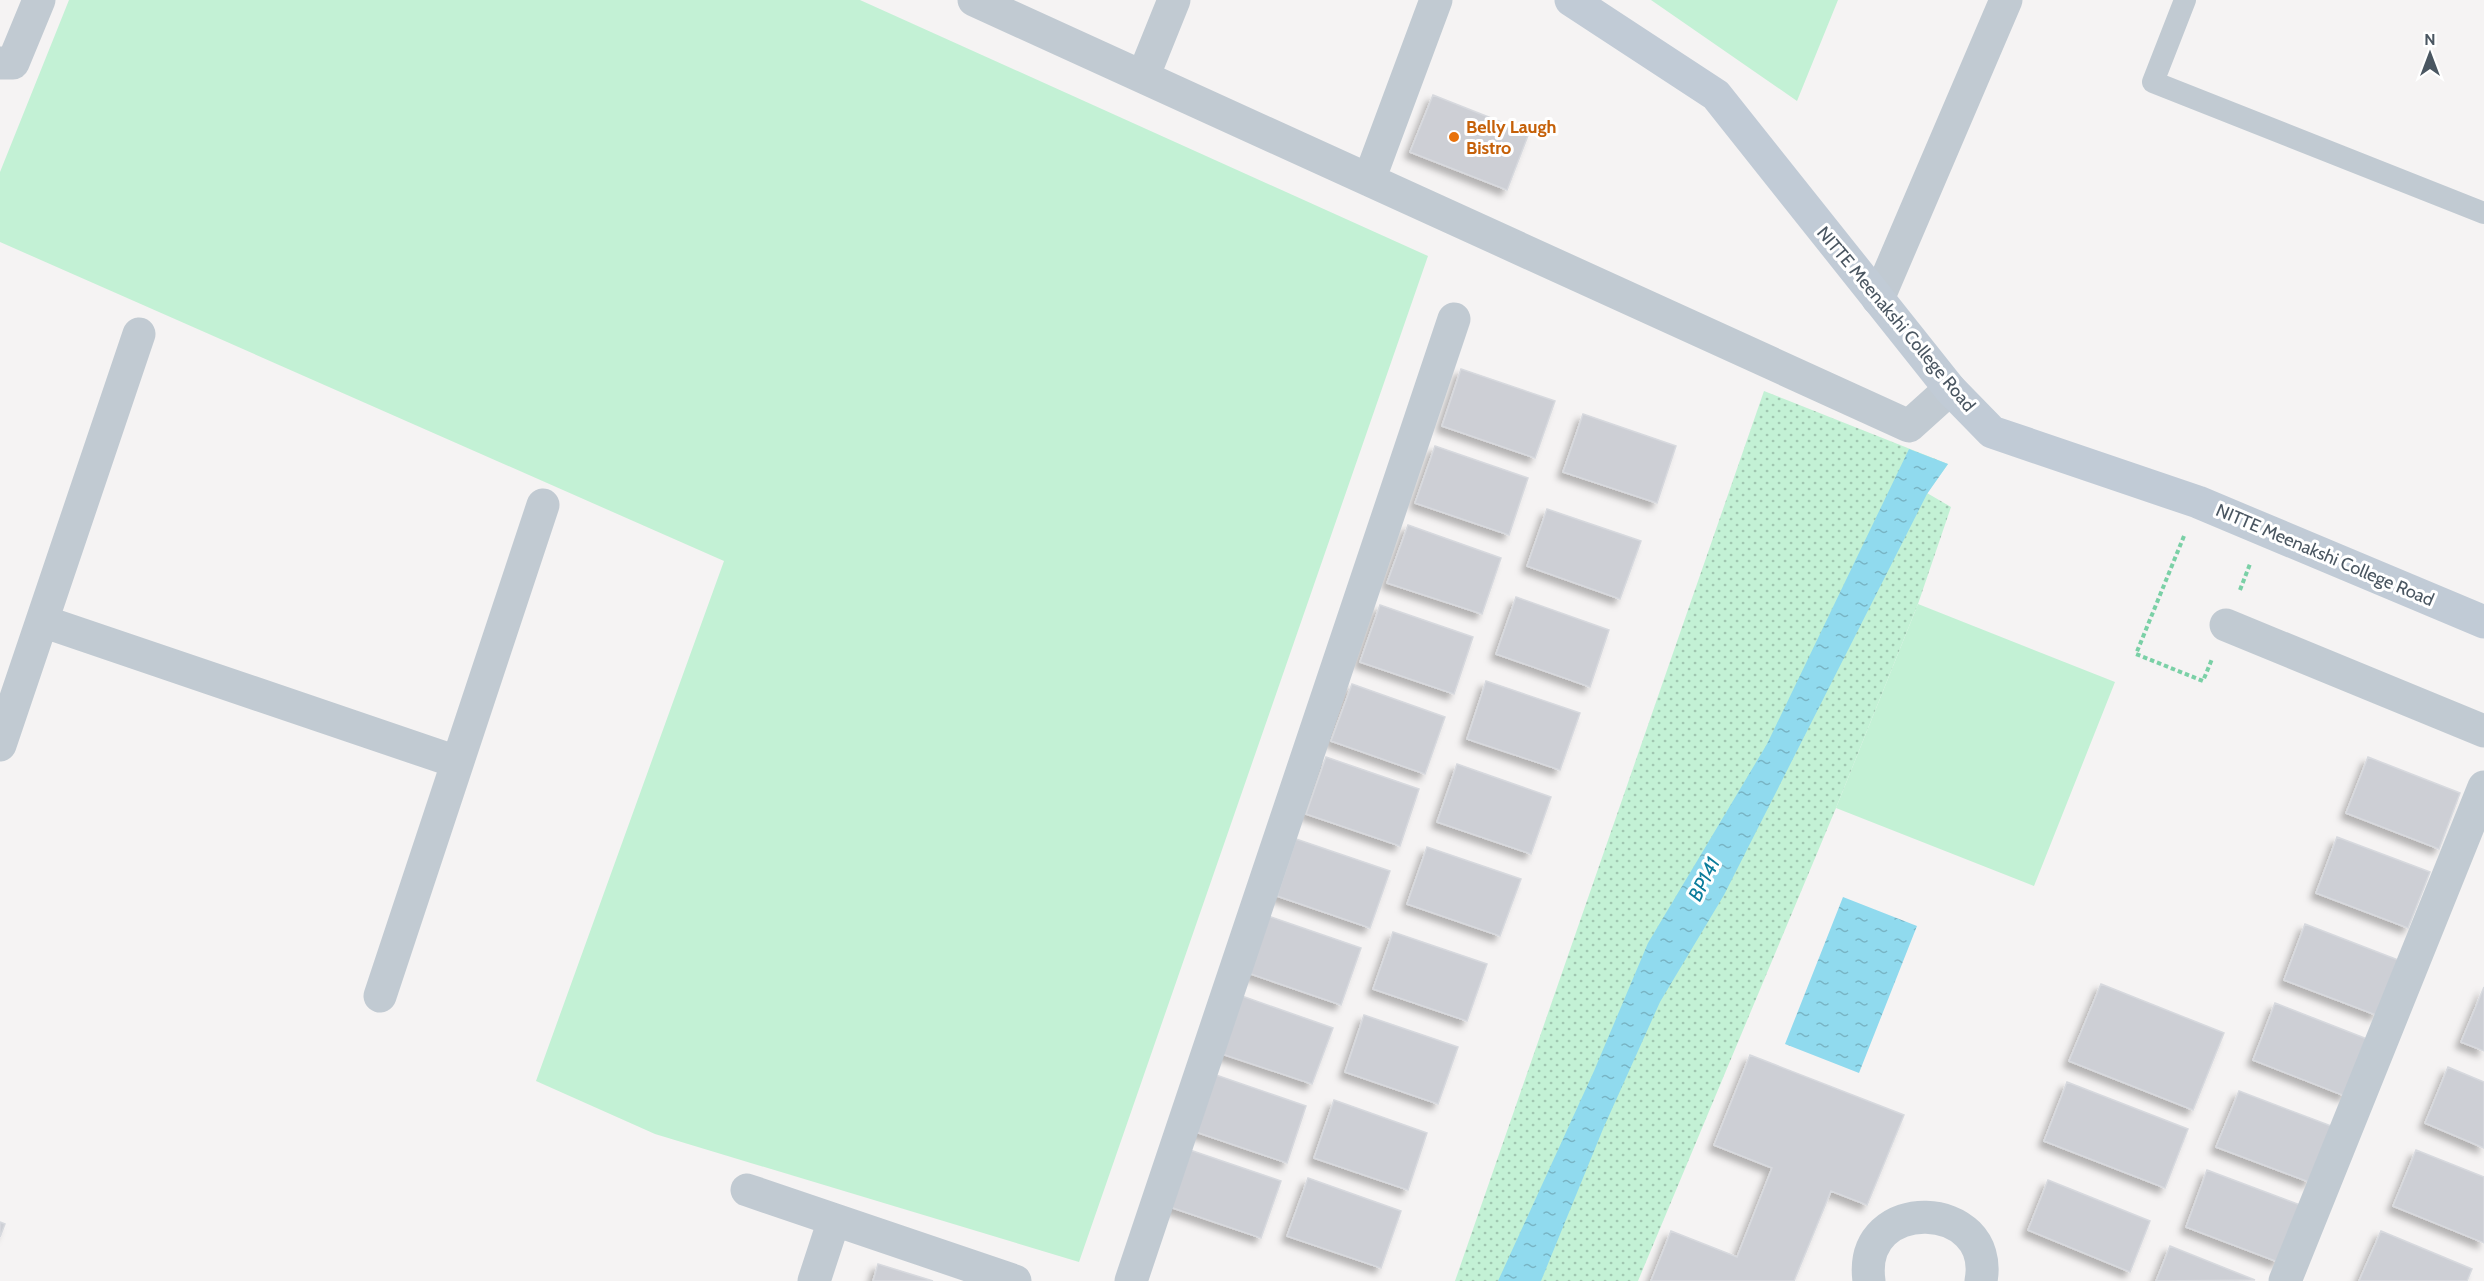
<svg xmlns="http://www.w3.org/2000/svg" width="2484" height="1281" font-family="Cabin,sans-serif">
<defs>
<pattern id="garden-dots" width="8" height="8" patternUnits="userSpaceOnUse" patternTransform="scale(1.5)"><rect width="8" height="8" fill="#c3f1d5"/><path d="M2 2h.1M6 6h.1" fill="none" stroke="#a0c6b0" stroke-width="1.8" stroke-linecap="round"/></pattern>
<pattern id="water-ripples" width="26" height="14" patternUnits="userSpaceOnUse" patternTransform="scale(1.5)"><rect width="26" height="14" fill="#90daee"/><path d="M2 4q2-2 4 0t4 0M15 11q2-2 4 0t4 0" fill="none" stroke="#78b4c4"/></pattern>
<filter id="shadow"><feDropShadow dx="-5.5" dy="5.5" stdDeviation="3" flood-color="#0004"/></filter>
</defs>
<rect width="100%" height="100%" fill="#f5f3f3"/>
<path fill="#c3f1d5" d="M69 0H860L1428 256 1079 1262 655 1134 536 1081 724 561 0 242V172Z
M1651 0H1838L1797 101Z
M1918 604 2115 682 2034 886 1836 808Z"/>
<path fill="url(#garden-dots)" d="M1764 391 1948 464 1927 493 1951 507 1918 604 1836 808 1638 1281H1455Z"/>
<path fill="url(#water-ripples)" d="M1909 449 1948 464 1927 494 1724 895 1660 1002 1603 1129 1541 1281H1498L1594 1071 1648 943 1767 744Z
M1843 897 1917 926 1859 1073 1785 1044Z"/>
<path fill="#cdcfd5" stroke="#d7d9de" stroke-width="1.5" filter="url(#shadow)" d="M1433 95 1529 133 1507 190 1410 152Z
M1461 369 1555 401 1535 458 1442 426Z
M1583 414 1676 446 1657 503 1563 472Z
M1435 446 1528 478 1509 535 1415 503Z
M1547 509 1641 541 1620 599 1527 566Z
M1408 525 1501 558 1482 614 1387 583Z
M1516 597 1609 630 1590 687 1496 654Z
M1380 605 1473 637 1454 694 1360 662Z
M1486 681 1580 713 1560 770 1467 739Z
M1352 684 1445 717 1425 774 1331 741Z
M1326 757 1419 789 1400 846 1306 814Z
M2368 757 2460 793 2439 849 2346 813Z
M1457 764 1551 797 1531 854 1437 822Z
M2337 837 2430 872 2408 928 2316 893Z
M1296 839 1390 871 1370 928 1277 896Z
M1427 847 1521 879 1500 936 1407 904Z
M1268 916 1361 948 1341 1005 1248 973Z
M2305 924 2398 960 2376 1015 2284 980Z
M1393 932 1487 964 1467 1021 1373 989Z
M2101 984 2224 1033 2193 1110 2069 1061Z
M2484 987V1051L2461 1042Z
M1239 995 1333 1028 1312 1084 1219 1053Z
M2275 1003 2367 1039 2345 1096 2253 1060Z
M1364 1015 1458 1047 1438 1104 1345 1072Z
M1750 1055 1904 1115 1867 1205 1831 1191 1794 1281H1651L1671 1231 1737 1257 1772 1168 1714 1145Z
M2448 1067 2484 1082V1148L2425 1123Z
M1213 1074 1306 1106 1287 1163 1193 1131Z
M2067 1082 2188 1129 2165 1188 2044 1141Z
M2239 1091 2331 1126 2309 1182 2216 1147Z
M1334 1100 1427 1133 1408 1190 1314 1158Z
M1187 1149 1281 1181 1261 1238 1167 1206Z
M2416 1150 2484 1177V1243L2393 1206Z
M2207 1170 2300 1205 2278 1262 2186 1227Z
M1308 1178 1401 1211 1381 1268 1287 1236Z
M2048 1180 2150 1221 2130 1272 2028 1230Z
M0 1222 5 1224 0 1237Z
M2381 1231 2472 1269 2467 1281H2359Z
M2170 1246 2255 1280 2156 1281Z
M878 1264 933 1281H873Z"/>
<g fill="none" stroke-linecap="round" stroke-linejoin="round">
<path stroke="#7ad0a6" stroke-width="4" stroke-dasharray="4.5 3" stroke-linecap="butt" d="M2184 536 2136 654 2203 681 2212 659
M2240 590 2250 564"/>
<path stroke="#c1cad2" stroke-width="22" d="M2185 0 2153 82 2484 213"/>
<path stroke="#c1cad2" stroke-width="33" d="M974 0 1909 426 1950 389
M0 63H13L39 0
M1143 77 1174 0
M1369 180 1436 0
M1878 299 2006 0
M42 621 457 762
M2226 625 2484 731
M0 745 139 334
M380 996 543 505
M747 1190 1015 1281
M814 1281 834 1220
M1131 1281 1454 319
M1869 1281C1857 1193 1996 1199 1981 1281
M2285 1281 2484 787"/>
<path stroke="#c1cbd6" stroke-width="33" d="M1571 0 1716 95 1950 389 1992 432 2198 502 2484 622"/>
</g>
<circle fill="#e8710a" stroke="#fff" stroke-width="2" cx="1454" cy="137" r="6"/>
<g text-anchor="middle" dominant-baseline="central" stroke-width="6" stroke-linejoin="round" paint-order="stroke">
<g font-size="18" font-weight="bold" fill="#c56008" stroke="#fff" text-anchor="start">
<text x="1466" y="127">Belly Laugh<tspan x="1466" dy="21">Bistro</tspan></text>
</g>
<g font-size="18" fill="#4a5661" stroke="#fff">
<text transform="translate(1896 319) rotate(50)">NITTE Meenakshi College Road</text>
<text transform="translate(2325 555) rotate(23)">NITTE Meenakshi College Road</text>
</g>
<g font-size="20" font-style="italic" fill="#0c7c9b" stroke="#fff">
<text transform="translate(1704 879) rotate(-63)">BP141</text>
</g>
</g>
<g transform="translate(2430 54)" stroke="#ffffff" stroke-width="4.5" paint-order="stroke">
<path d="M0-4.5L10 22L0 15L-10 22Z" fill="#4a5661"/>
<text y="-9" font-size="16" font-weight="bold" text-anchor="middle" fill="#4a5661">N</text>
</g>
</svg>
